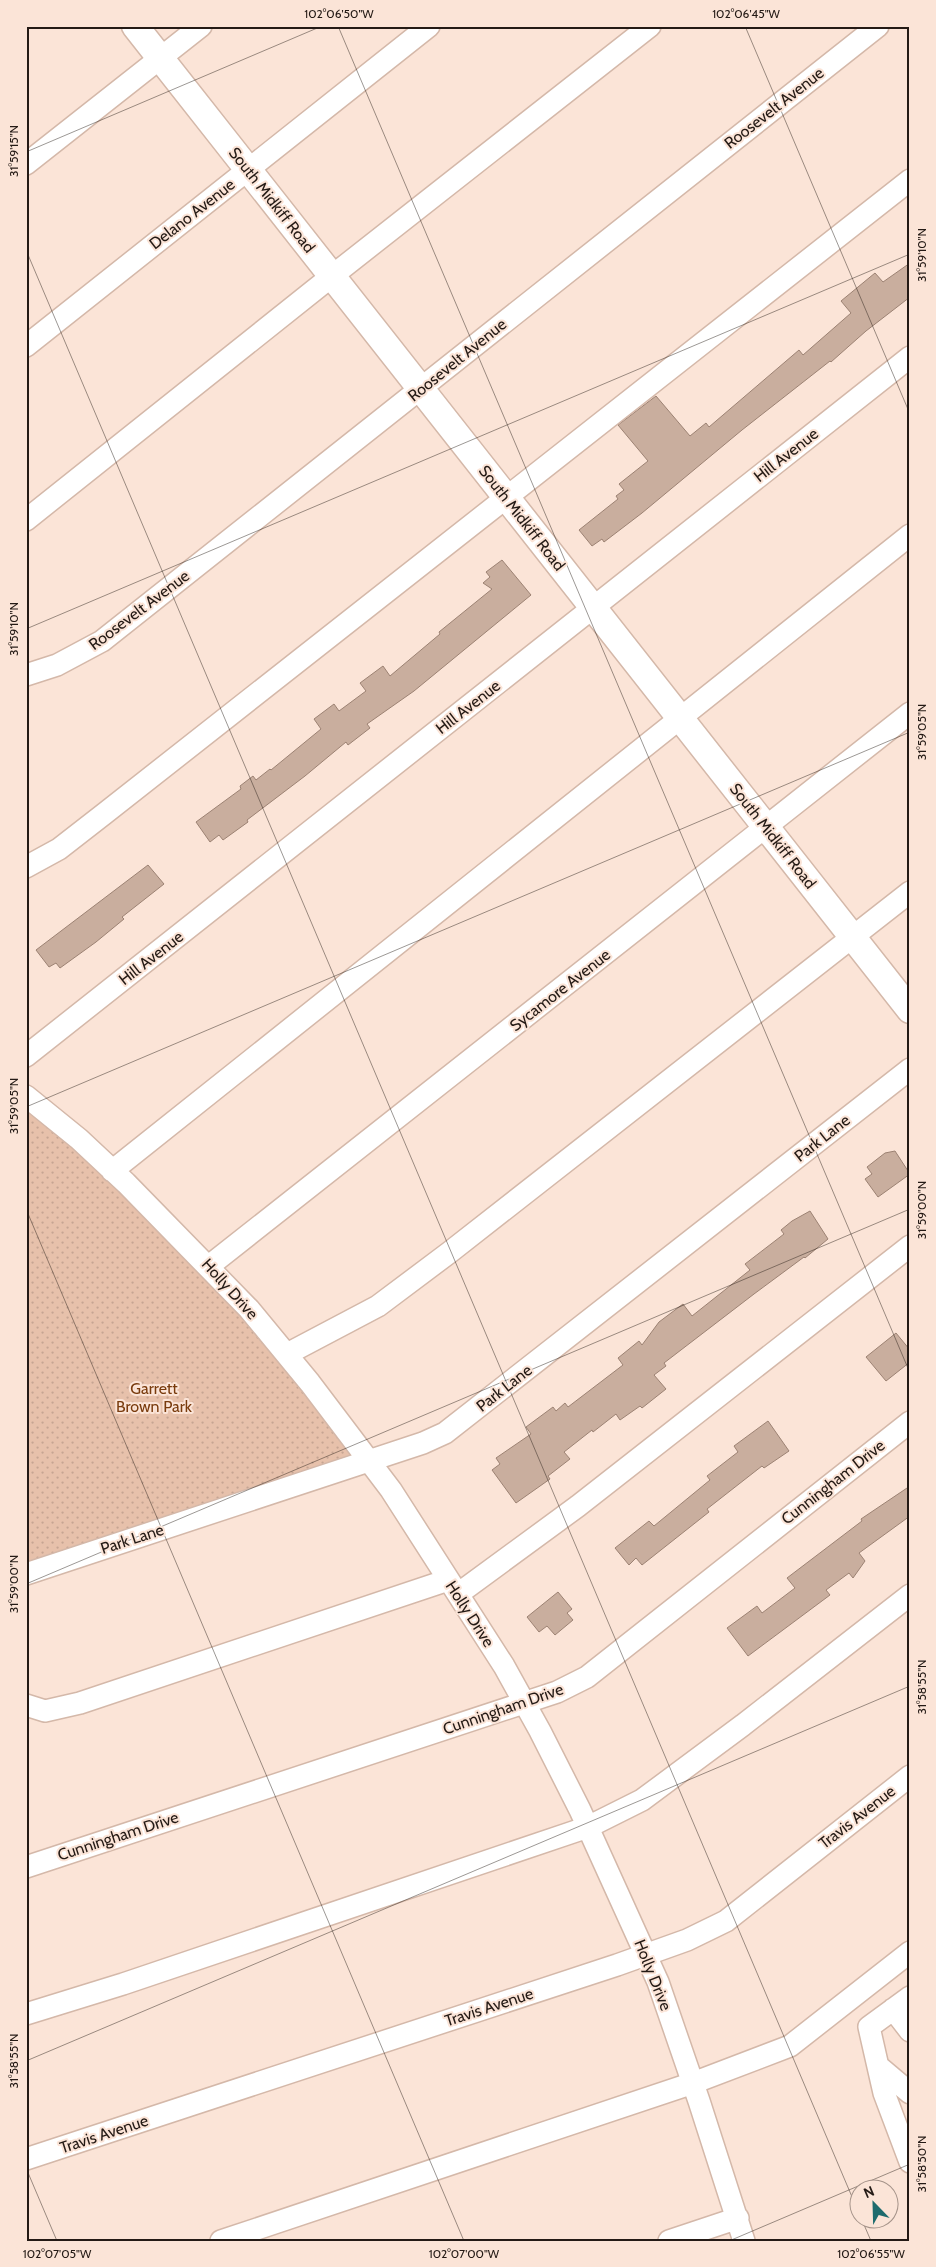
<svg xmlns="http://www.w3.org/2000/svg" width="936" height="2267" font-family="Cabin,sans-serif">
<defs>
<pattern id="park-dots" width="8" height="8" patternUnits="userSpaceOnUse" patternTransform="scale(1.25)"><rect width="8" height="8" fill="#e7c1ab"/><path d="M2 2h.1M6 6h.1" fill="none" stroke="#c6a592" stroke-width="1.8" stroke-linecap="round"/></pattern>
</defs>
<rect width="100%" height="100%" fill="#fbe4d7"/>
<path fill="url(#park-dots)" d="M26 1096 131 1187 368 1461 26 1576Z"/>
<path fill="#c9ae9e" stroke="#9c8273" d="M910 263V297L866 331 831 362 830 361 742 430 642 513 604 542 602 539 592 546 579 530 618 499 616 496 624 490 619 484 648 461 618 425 656 396 690 436 706 423 709 427 799 350 803 355 851 313 841 301 875 273 883 282Z
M502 560 531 595 414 691 367 724 370 728 348 745 346 742 305 776 247 820 248 822 223 840 219 835 210 842 196 822 241 789 240 786 253 776 256 780 270 769 271 770 321 729 314 719 334 704 339 711 366 691 360 683 383 666 390 676 440 634 439 632 492 589 483 583 490 577 486 572Z
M148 865 164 884 122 917 124 919 96 942 60 968 56 963 49 967 36 950Z
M895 1151 910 1174 878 1197 865 1179 872 1174 867 1167 885 1153Z
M810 1211 828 1239 805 1258 804 1257 754 1294 664 1363 666 1366 654 1375 666 1389 642 1408 640 1406 620 1420 616 1414 593 1432 592 1430 564 1452 570 1459 548 1476 550 1479 516 1503 492 1470 500 1464 496 1458 531 1434 526 1427 553 1407 556 1411 565 1403 568 1407 623 1365 618 1358 639 1341 642 1345 659 1322 683 1304 692 1316 750 1270 745 1264 784 1234 781 1230 792 1221Z
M896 1333 910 1350V1362L886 1381 866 1357Z
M768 1421 789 1451 764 1468 762 1466 707 1509 709 1512 642 1565 636 1558 629 1565 615 1548 649 1521 654 1526 710 1480 707 1476 738 1452 734 1446Z
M910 1486V1516L859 1553 865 1561 853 1578 849 1573 826 1590 830 1595 748 1656 727 1628 757 1606 762 1613 795 1588 787 1578 862 1521 861 1519Z
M558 1592 572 1609 567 1613 573 1620 555 1635 547 1626 539 1632 527 1617Z"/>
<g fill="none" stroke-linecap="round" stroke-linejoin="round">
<g stroke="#d4b8a9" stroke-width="24">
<path id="minor" d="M26 164 201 26
M26 346 429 26
M26 520 332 276 650 26
M26 675 57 665 102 641 878 26
M26 867 59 849 104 814 910 180
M26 1056 910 357
M26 1096 79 1139 126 1183 249 1309 310 1383 391 1490 504 1666 540 1731 580 1810 658 1982 699 2101 744 2241
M112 1171 910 535
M209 1266 910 713
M287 1354 378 1306 450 1252 910 892
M26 1574 423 1443 445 1433 910 1069
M458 1594 578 1506 910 1246
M26 1705 45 1711 80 1703 448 1580
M26 1867 557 1692 587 1677 910 1422
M910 1997 869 2027 884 2093 910 2162
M893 2009 910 2031
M26 2014 123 1984 588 1827 642 1800 743 1725 910 1595
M878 2066 910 2093
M26 2159 617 1965 687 1940 726 1921 910 1776
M221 2241 693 2083 790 2046 910 1952
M669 2241 738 2218"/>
</g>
<g stroke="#d4b8a9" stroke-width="29">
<path id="major" d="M135 26 910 1010"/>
</g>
<use href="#minor" stroke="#fff" stroke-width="21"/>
<use href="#major" stroke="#fff" stroke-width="26"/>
</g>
<path fill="none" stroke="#241a15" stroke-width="1" stroke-opacity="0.45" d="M338 26 910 1373M745 26 910 414M26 152 322 26M26 250 858 2211M26 629 910 254M26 1107 910 732M26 1209 464 2241M26 1584 910 1209M26 2061 910 1686M26 2168 57 2241M862 2220 871 2241M729 2241 910 2164"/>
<g text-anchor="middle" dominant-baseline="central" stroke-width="4" stroke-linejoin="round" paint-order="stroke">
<g font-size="16" fill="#241a15" stroke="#fbe4d7">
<text transform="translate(774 108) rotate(-38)">Roosevelt Avenue</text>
<text transform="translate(272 200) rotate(52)">South Midkiff Road</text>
<text transform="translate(192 214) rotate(-38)">Delano Avenue</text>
<text transform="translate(457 360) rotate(-39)">Roosevelt Avenue</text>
<text transform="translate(786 455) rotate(-38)">Hill Avenue</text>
<text transform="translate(522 518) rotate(52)">South Midkiff Road</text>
<text transform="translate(139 610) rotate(-37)">Roosevelt Avenue</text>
<text transform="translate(468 707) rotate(-38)">Hill Avenue</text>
<text transform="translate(773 836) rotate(52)">South Midkiff Road</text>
<text transform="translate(151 958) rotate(-38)">Hill Avenue</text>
<text transform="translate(560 990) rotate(-38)">Sycamore Avenue</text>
<text transform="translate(822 1138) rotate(-38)">Park Lane</text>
<text transform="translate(230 1289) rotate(48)">Holly Drive</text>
<text transform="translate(504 1388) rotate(-38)">Park Lane</text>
<text transform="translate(833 1482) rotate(-38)">Cunningham Drive</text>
<text transform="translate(132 1539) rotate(-18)">Park Lane</text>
<text transform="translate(470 1614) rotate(57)">Holly Drive</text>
<text transform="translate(503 1709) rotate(-19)">Cunningham Drive</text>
<text transform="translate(857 1817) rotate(-38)">Travis Avenue</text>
<text transform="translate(118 1836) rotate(-18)">Cunningham Drive</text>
<text transform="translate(653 1975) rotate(68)">Holly Drive</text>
<text transform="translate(489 2007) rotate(-18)">Travis Avenue</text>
<text transform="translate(104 2134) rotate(-18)">Travis Avenue</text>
</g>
<g font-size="16" fill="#793b0d" stroke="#fbe4d7">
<text x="154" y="1388">Garrett<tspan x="154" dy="18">Brown Park</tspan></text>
</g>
</g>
<rect width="936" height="2267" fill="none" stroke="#fbe4d7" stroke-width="55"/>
<g transform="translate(874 2204) rotate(337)"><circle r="24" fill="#fbe4d7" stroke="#a59389"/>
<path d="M0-4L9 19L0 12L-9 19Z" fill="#1e6b6d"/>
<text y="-8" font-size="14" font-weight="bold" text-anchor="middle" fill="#241a15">N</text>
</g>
<rect x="28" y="28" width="880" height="2212" fill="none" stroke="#241a15" stroke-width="2"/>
<g font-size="12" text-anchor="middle" fill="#241a15">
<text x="339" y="18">102°06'50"W</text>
<text x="746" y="18">102°06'45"W</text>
<text transform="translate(14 151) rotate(-90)" y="4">31°59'15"N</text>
<text transform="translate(922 255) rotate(-90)" y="4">31°59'10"N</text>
<text transform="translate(14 629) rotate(-90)" y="4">31°59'10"N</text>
<text transform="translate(922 732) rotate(-90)" y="4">31°59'05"N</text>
<text transform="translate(14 1106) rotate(-90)" y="4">31°59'05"N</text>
<text transform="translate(922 1210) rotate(-90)" y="4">31°59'00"N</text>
<text transform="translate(14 1584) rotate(-90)" y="4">31°59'00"N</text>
<text transform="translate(922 1687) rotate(-90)" y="4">31°58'55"N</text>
<text transform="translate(14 2061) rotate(-90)" y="4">31°58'55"N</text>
<text transform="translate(922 2164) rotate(-90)" y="4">31°58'50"N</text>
<text x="57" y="2258">102°07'05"W</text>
<text x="464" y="2258">102°07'00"W</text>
<text x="871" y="2258">102°06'55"W</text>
</g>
</svg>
